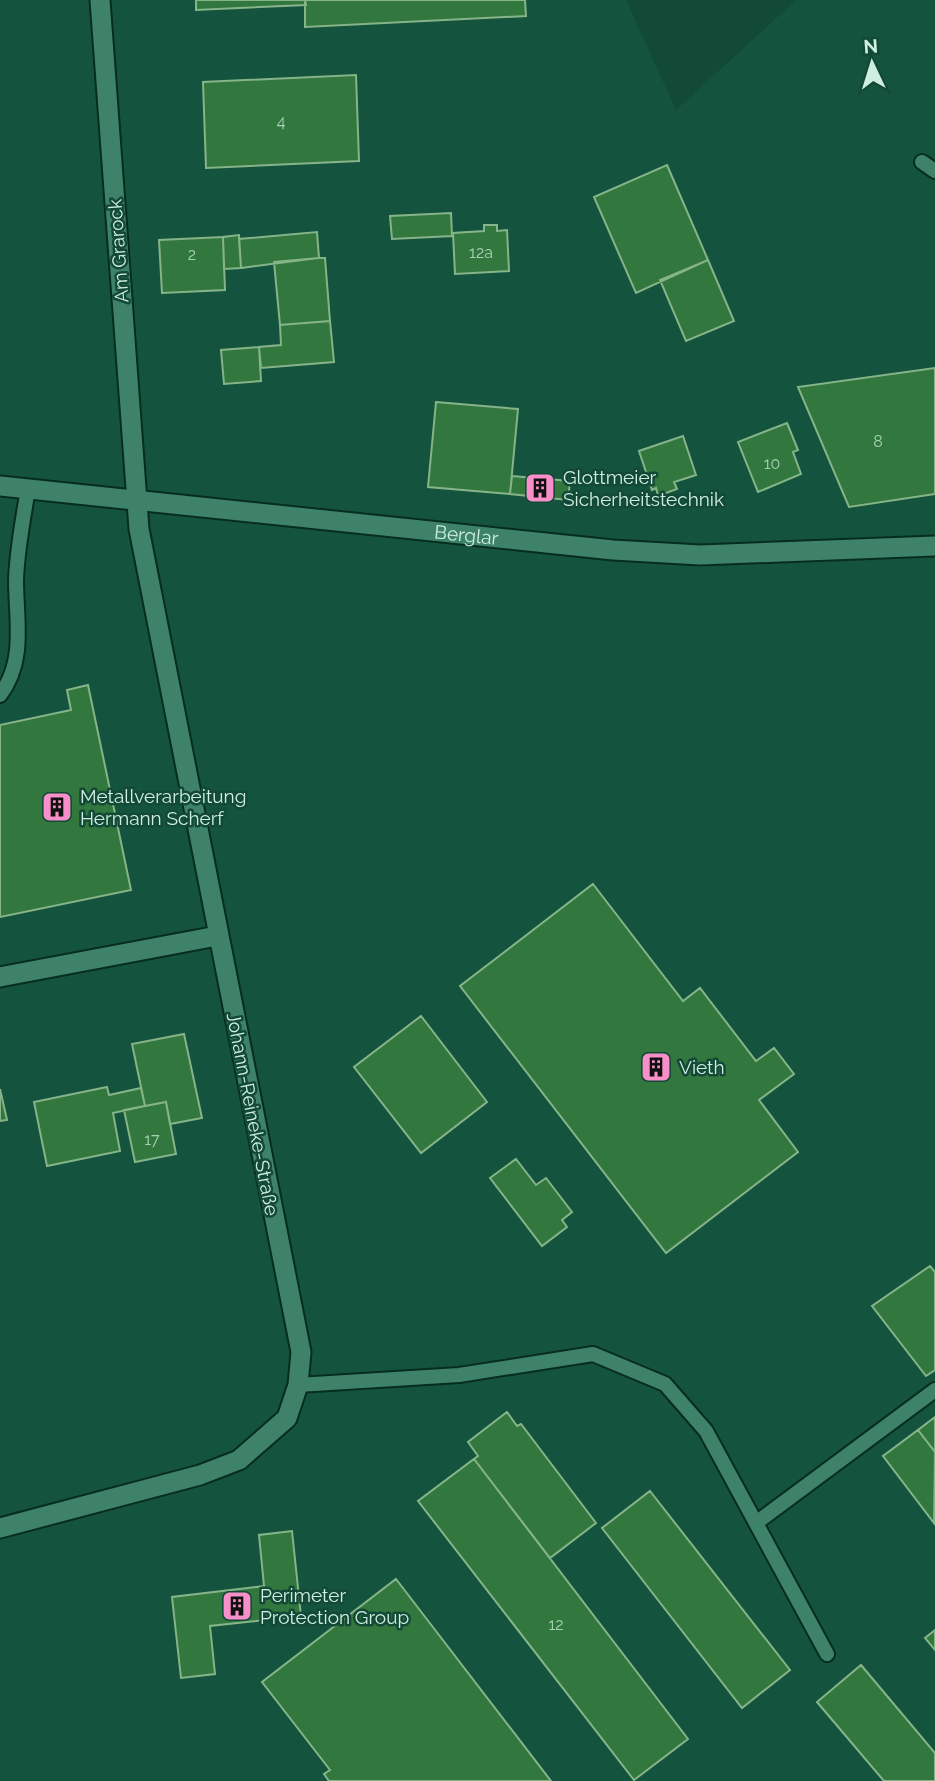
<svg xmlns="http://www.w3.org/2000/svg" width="935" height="1781" font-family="Raleway,sans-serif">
<rect width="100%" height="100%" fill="#134937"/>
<path fill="#14543f" d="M0 0H626L676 110 796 0H935V1781H0Z"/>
<path fill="#32773d" stroke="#85b489" stroke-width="2" d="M196 0H305L306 5 196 10Z
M305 0H525L526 16 305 27Z
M356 75 359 161 206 168 203 82Z
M667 165 708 260 636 293 594 197Z
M451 213 452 236 392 239 390 216Z
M484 225H497V231L507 230 509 271 455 274 453 233 484 231Z
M317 232 319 258 241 268 239 239Z
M239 235 241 268 224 269 223 237Z
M223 237 225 290 162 293 159 240Z
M319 258H325L330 321 280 325 274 262Z
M708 260 734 321 686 341 660 280Z
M330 321 334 362 261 368 259 347 281 345 280 325Z
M259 347 261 381 224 384 221 350Z
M935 368V494L849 507 798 387Z
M436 402 518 409 510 494 428 487Z
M787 423 798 450 793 452 801 474 758 492 738 442Z
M683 436 696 475 674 482 677 489 658 496 656 488 652 490 639 451Z
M512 476 570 481 568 500 510 494Z
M88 685 131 890 0 917V725L71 710 67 690Z
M593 884 683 1001 700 988 756 1061 774 1048 794 1074 759 1100 798 1152 666 1253 460 986Z
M421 1016 487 1102 421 1153 354 1067Z
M184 1034 202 1118 170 1124 166 1102 145 1106 132 1044Z
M107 1087 109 1095 141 1088 145 1106 113 1113 120 1151 47 1166 34 1102Z
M0 1089 7 1120 0 1121Z
M166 1102 176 1154 135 1162 124 1110Z
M516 1159 536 1185 546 1178 572 1212 562 1220 567 1227 542 1246 490 1178Z
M930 1266 935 1272V1370L926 1376 872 1306Z
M507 1412 517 1426 521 1424 596 1523 550 1558 474 1459 478 1456 468 1442Z
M935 1417V1452L918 1430Z
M918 1430 935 1452 934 1523 883 1456Z
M474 1459 688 1739 634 1780 418 1501Z
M650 1491 790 1670 742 1708 602 1528Z
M292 1531 301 1616 210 1626 215 1674 181 1678 172 1597 264 1586 259 1535Z
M396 1579 551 1781H329L324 1774 330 1770 262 1682Z
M935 1630V1650L925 1638Z
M861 1665 935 1753V1781H884L817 1702Z"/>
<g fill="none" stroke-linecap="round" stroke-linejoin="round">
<g stroke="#072d20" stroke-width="18">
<path id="service" d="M922 162 935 171
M0 695C26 661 16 620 16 580 17 550 23 519 28 489
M298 1385 459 1375 593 1354 665 1384 706 1431 827 1654
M756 1523 935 1390"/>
</g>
<g stroke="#072d20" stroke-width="23">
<g id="minor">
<path id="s1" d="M0 486 613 550 700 555 935 546"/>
<path d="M0 977 217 936"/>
<path d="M0 1528 200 1475 239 1460 287 1418 298 1385 301 1352 139 529 100 0"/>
</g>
</g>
<use href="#service" stroke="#3e8269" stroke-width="14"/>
<use href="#minor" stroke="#3e8269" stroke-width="19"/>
</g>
<defs>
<g id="building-square" transform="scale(1.575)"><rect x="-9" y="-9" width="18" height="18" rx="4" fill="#f98fc9" stroke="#134937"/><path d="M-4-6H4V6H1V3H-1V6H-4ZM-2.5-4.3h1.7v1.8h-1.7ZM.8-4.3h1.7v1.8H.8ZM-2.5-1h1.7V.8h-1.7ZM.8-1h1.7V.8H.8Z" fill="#111"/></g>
</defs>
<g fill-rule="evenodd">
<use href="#building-square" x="540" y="488"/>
<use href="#building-square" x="57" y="807"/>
<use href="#building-square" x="656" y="1067"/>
<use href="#building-square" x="237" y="1606"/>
</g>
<g text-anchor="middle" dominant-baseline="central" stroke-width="5" stroke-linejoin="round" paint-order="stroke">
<g font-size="16" fill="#a7d1b7">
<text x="281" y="121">4</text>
<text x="481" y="252">12a</text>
<text x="192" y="254">2</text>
<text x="878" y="441">8</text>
<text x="772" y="463">10</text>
<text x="152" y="1139">17</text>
<text x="556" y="1624">12</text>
</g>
<g font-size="19" fill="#ceefe0" stroke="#134937">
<text transform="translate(118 251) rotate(-94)">Am Grarock</text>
<text stroke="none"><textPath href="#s1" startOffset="469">Berglar</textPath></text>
<text transform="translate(253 1114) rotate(79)">Johann-Reineke-Straße</text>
</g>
<g font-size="19" fill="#ceefe0" stroke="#134937" text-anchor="start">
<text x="563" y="477">Glottmeier<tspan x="563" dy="22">Sicherheitstechnik</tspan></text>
<text x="80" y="796">Metallverarbeitung<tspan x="80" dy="22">Hermann Scherf</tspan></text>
<text x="679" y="1067">Vieth</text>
<text x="260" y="1595">Perimeter<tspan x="260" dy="22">Protection Group</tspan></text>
</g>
</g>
<g transform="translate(872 63) rotate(356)" stroke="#134937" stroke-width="5" paint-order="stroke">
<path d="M0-5L12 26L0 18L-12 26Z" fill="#ceefe0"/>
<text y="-10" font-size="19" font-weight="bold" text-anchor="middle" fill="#ceefe0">N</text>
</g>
</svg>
